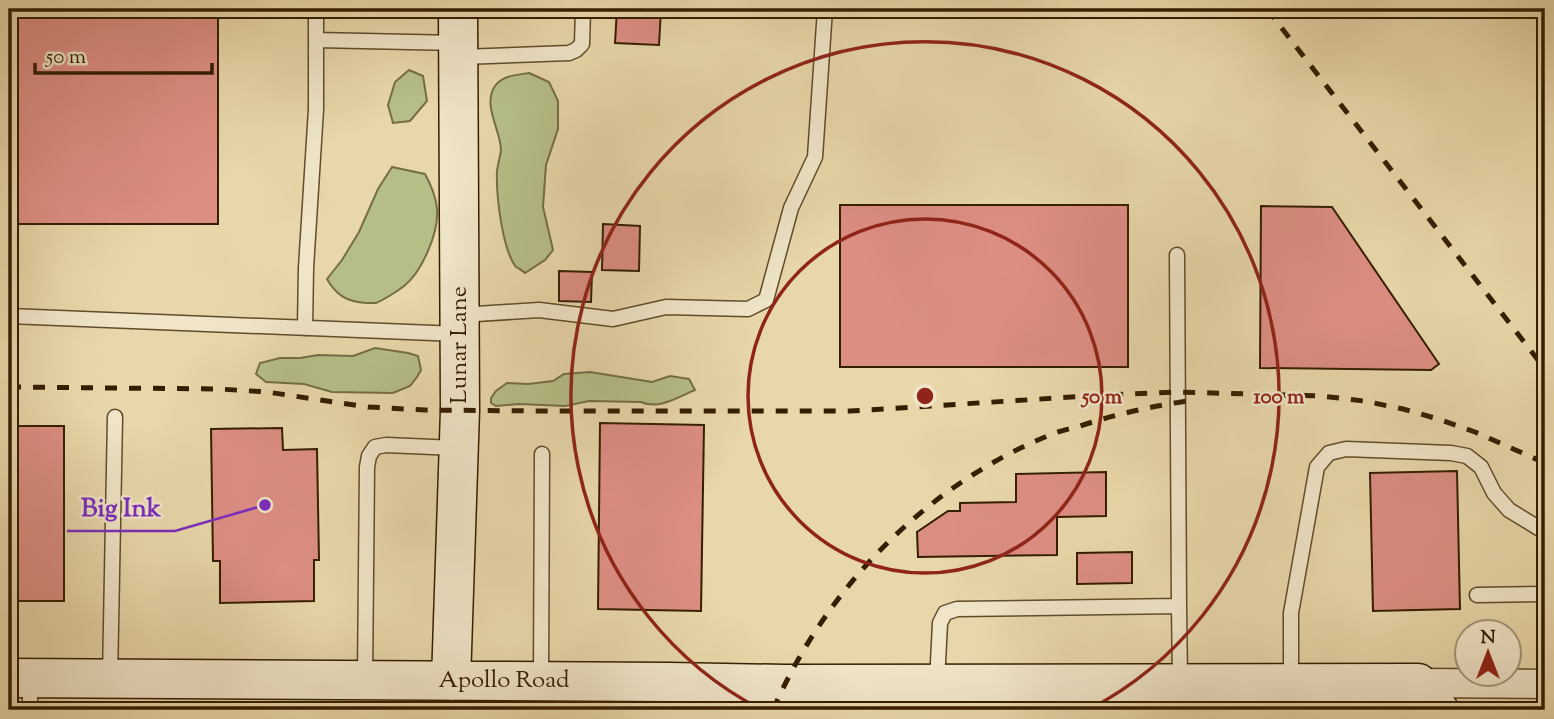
<svg xmlns="http://www.w3.org/2000/svg" width="1554" height="719" font-family="'Sorts Mill Goudy',serif">
<rect width="100%" height="100%" fill="#e8d7aa"/>
<filter id="stains"><feTurbulence type="fractalNoise" baseFrequency=".00286" numOctaves="4"/><feColorMatrix values="0 0 0 0 .2 0 0 0 0 .09 0 0 0 0 .02 0 0 0 .5 -.17"/></filter>
<radialGradient id="worn" r=".72"><stop offset=".6" stop-color="#630" stop-opacity="0"/><stop offset="1" stop-color="#630" stop-opacity=".3"/></radialGradient>
<path fill="#b6be88" stroke="#756e44" stroke-width="2" d="M409 70 423 76 427 101 410 121 393 123 388 105 395 82Z
M529 73 549 82 558 101V129L546 165 543 207 553 250 545 260 525 273C524 272 517 267 516 267 502 249 496 194 497 171 498 164 500 157 501 150 501 131 482 105 495 86 503 75 517 75 529 73Z
M392 167 425 174C431 185 436 196 437 209 439 232 422 272 404 286 399 290 382 301 376 303 375 303 367 303 366 303 347 302 336 295 327 279L342 260 359 232 378 189Z
M375 348 408 353 418 356 421 370 417 377 410 386 393 393 332 392 304 384 266 382 256 374 260 363 280 358H300L318 355 353 356Z
M590 372 652 382 670 376 689 379 695 390C678 397 659 410 641 402L589 401 565 406 519 404 496 406 491 403V398L496 391 507 383 528 384 553 381 564 374Z"/>
<path fill="#dd8e83" stroke="#341e00" stroke-width="2" d="M9 9H218V224H9Z
M617 9H661L659 45 615 43Z
M840 205H1128V367H840Z
M1261 206 1332 207 1439 364 1431 370 1260 368Z
M603 224 640 226 639 271 602 270Z
M559 271 592 272 591 302 559 301Z
M600 423 704 425 701 611 598 609Z
M9 426H64V601H9Z
M282 428 283 450 317 449 319 560H314V601L220 603V561H213L211 429Z
M1457 471 1460 609 1373 611 1370 473Z
M1106 472V516L1057 517V555L918 557 917 532 948 511H960V503L1016 502V474Z
M1132 552V583L1077 584V553Z"/>
<g fill="none" stroke-linecap="round" stroke-linejoin="round">
<g stroke="#614c2a" stroke-width="17">
<path id="lane" d="M316 40 458 43
M461 57 569 53 576 50 582 44 583 9
M1177 255 1179 606
M461 315 539 310 613 319 666 307 748 309 766 300 791 208 815 157 825 9
M9 316 458 334
M305 328 306 268 316 109V9
M1477 595 1545 594
M110 678 115 417
M365 679 367 467 369 456 375 447 386 445 456 448
M541 680 542 454
M937 682 940 623 945 613 957 609 1179 606 1180 683
M1291 682V613L1317 467 1329 453 1346 449 1451 453 1467 456 1481 467 1494 493 1509 510 1545 532
M1101 684V710
M30 710V680
M670 710V684
M882 710V685"/>
</g>
<g stroke="#614c2a" stroke-width="31">
<path id="street" d="M1418 683 1545 684"/>
</g>
<g stroke="#341e00" stroke-width="41">
<path id="secondary" d="M9 678 670 682 784 684 1418 683 1439 710
M451 681 460 410 458 9"/>
</g>
<use href="#lane" stroke="#f0e5c8" stroke-width="14"/>
<use href="#street" stroke="#f0e5c8" stroke-width="28"/>
<use href="#secondary" stroke="#f0e5c8" stroke-width="38"/>
<path stroke="#341e00" stroke-width="5" stroke-dasharray="12 12" stroke-linecap="butt" d="M1267 9 1545 369
M9 387 219 389 267 392 368 407 425 410 539 411H850L1105 395 1177 392 1321 396 1364 401 1403 409 1438 419 1475 432 1545 463
M773 710C825 590 923 488 1045 437 1056 432 1068 429 1080 426 1117 414 1156 405 1195 400"/>
</g>
<g fill="none" stroke="#8f2418" stroke-width="3.5">
<circle cx="925" cy="396" r="177"/>
<path d="M762 710A354 354 0 1 1 1088 710"/>
</g>
<g text-anchor="middle" dominant-baseline="central" stroke-width="5" stroke-linejoin="round" paint-order="stroke">
<g font-size="24" fill="#341e00" stroke="#f0e5c8">
<text transform="translate(460 345) rotate(-90)">Lunar Lane</text>
<text x="504" y="681">Apollo Road</text>
</g>
</g>
<circle cx="925" cy="396" r="10" fill="#8f2418" stroke="#f0e5c8" stroke-width="3.5"/>
<g font-size="21" text-anchor="middle" font-weight="bold" fill="#8f2418" stroke="#f0e5c8" stroke-width="5" stroke-linejoin="round" paint-order="stroke">
<text x="1102" y="403">50 m</text>
<text x="1279" y="403">100 m</text>
</g>
<path fill="none" stroke="#7b2cbf" stroke-width="2.5" d="M265 505L175 531H67"/>
<circle fill="#7b2cbf" stroke="#f0e5c8" stroke-width="2.5" cx="265" cy="505" r="7"/>
<g font-size="26" text-anchor="middle" font-weight="bold" fill="#7b2cbf" stroke="#f0e5c8" stroke-width="5" stroke-linejoin="round" paint-order="stroke">
<text x="121" y="516">Big Ink</text>
</g>
<rect width="1554" height="719" fill="none" stroke="#e8d7aa" stroke-width="35"/>
<rect x="10" y="10" width="1533" height="698" fill="none" stroke="#341e00" stroke-width="3.5"/>
<rect x="18" y="18" width="1519" height="684" fill="none" stroke="#341e00" stroke-width="2"/>
<g transform="translate(1488 653)"><circle r="33" fill="#f0e5c8" stroke="#a59578" stroke-width="2"/>
<path d="M0-5L12 26L0 18L-12 26Z" fill="#8f2418"/>
<text y="-10" font-size="19" font-weight="bold" text-anchor="middle" fill="#341e00">N</text>
</g>
<path d="M35 63v10h177v-10" fill="none" stroke="#341e00" stroke-width="3.5"/>
<text x="46" y="63" font-size="21" fill="#341e00" stroke="#f0e5c8" stroke-width="5" paint-order="stroke">50 m</text>
<rect width="100%" height="100%" filter="url(#stains)"/>
<rect width="100%" height="100%" fill="url(#worn)"/>
</svg>
